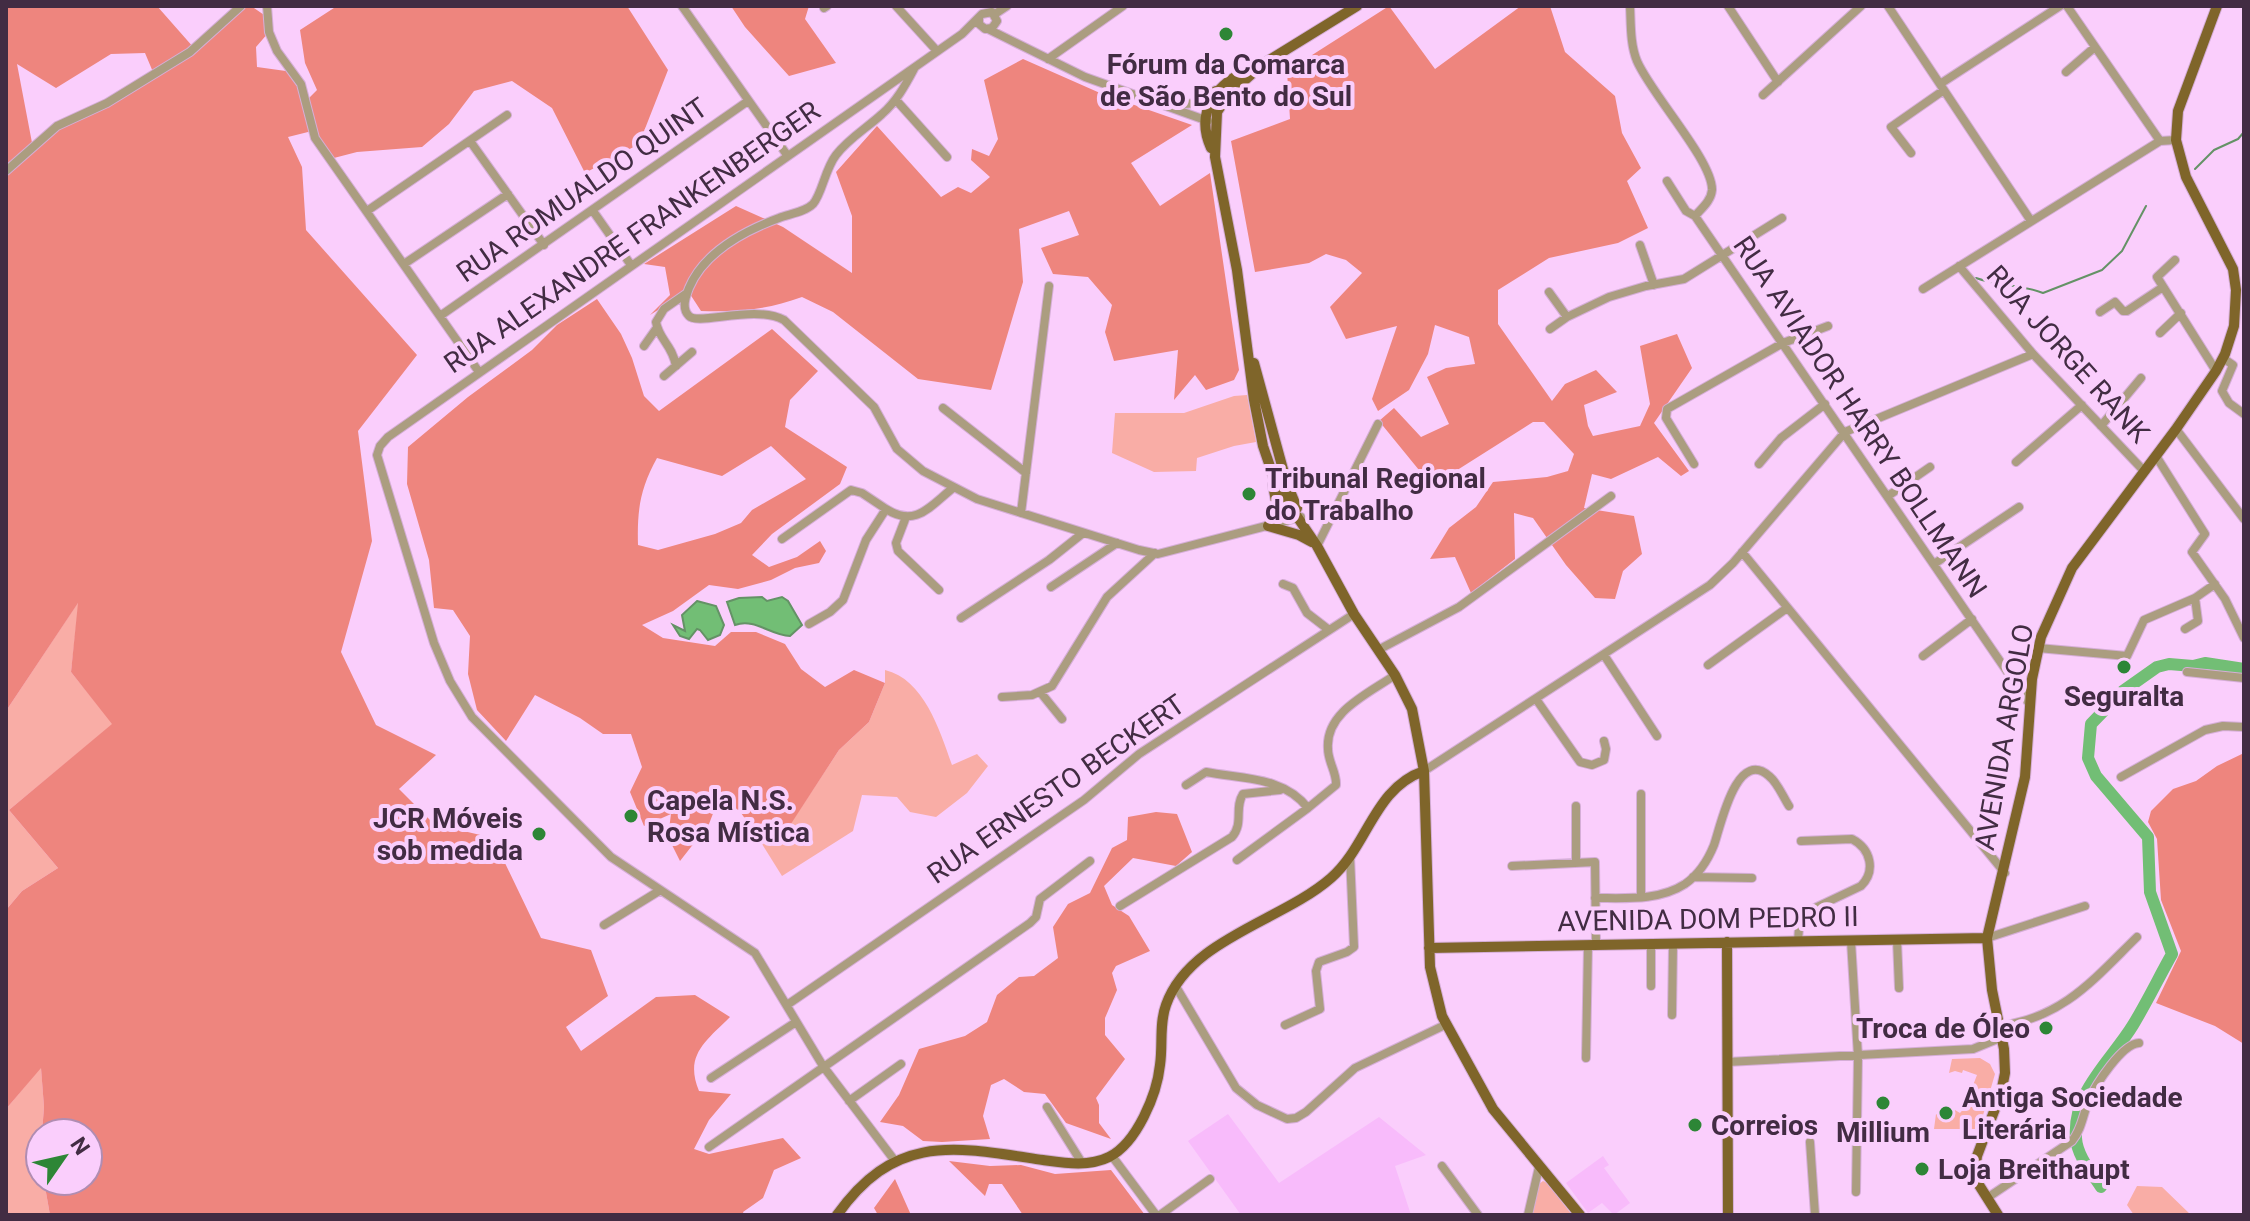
<svg xmlns="http://www.w3.org/2000/svg" width="2250" height="1221" font-family="Roboto,sans-serif">
<rect width="100%" height="100%" fill="#facefc"/>
<path fill="#f8bbfb" d="M1228 1114 1279 1183 1379 1117 1426 1155 1395 1166 1411 1215H1241L1188 1141Z
M1603 1156 1609 1165 1604 1168 1630 1203 1614 1215 1602 1203 1588 1213 1566 1183Z"/>
<path fill="#f9ada6" d="M1247 395 1256 442 1234 446 1197 458 1196 471 1154 472 1112 453 1115 413H1184L1234 396Z
M79 601 71 672 113 724 9 810 58 868 22 891 6 910V711Z
M885 670C924 679 940 731 952 765L977 754 988 766 967 793 936 817 910 812 897 797 862 795 853 831 782 876 757 836 787 829 839 750 869 722 885 683Z
M1980 1058 1990 1064 1995 1074 1979 1129H1934L1936 1114 1948 1121 1955 1110 1960 1113 1976 1095 1970 1093 1977 1075 1963 1070 1962 1073 1955 1071 1949 1073 1952 1059Z
M41 1067 44 1107 42 1133H40V1181H44L50 1215H6V1109Z
M1543 1181 1547 1183 1572 1215H1531L1539 1184Z
M2137 1186 2162 1187 2191 1215H2134L2127 1205Z"/>
<path fill="#ee857e" fill-rule="evenodd" d="M6 6H157L194 48 240 6 254 8 267 17 269 32 256 47 257 67 293 72 307 100 317 90 305 63 300 30 337 6H627L668 70 639 144 585 173 552 108 512 81 474 91 449 124 422 147 357 152 330 159 312 131 288 137 302 167 306 230 417 355 358 431 372 541 341 652 376 725 436 755 399 789 434 824 493 838 541 938 591 950 608 996 566 1027 581 1051 656 997 695 995 730 1017C706 1041 684 1055 699 1091L731 1094 709 1120 694 1149 709 1154 783 1138 801 1158 774 1170 763 1198 743 1212 744 1215H50L44 1181H88V1133H42L44 1107 41 1068 6 1109V910L22 891 58 868 9 810 112 724 71 672 78 603 6 711ZM145 53 153 72 107 103 47 134 33 148 17 64 56 88 111 54Z
M731 6H809L805 19 836 63 789 76 745 27Z
M1389 6 1435 69 1521 6H1550L1565 52 1615 96 1622 133 1641 168 1627 181 1648 228 1618 243 1549 258 1498 290V324L1552 401 1565 384 1596 370 1617 392 1584 405 1588 426 1593 436 1640 426 1650 404 1640 346 1677 334 1692 368 1654 423 1689 471 1681 476 1658 457 1611 479 1592 474 1584 508 1634 516 1642 554 1623 571 1615 599 1595 598 1566 565 1533 518 1514 513 1515 559 1471 593 1455 557 1430 559 1449 528 1476 507 1493 482 1547 477 1568 471 1574 454 1544 422H1533L1432 486 1379 421 1394 408 1421 437 1449 424 1427 377 1446 368 1475 364 1469 337 1435 325 1428 354 1409 390 1378 411 1372 399 1397 326 1346 339 1330 307 1362 273 1346 260 1326 254 1309 263 1255 272 1231 141 1290 119 1287 71Z
M1023 59 1100 93 1192 125 1131 163 1160 206 1210 173 1239 370 1234 380 1206 390 1195 375 1174 400 1178 350 1114 361 1105 332 1112 305 1088 277 1053 274 1041 248 1079 235 1069 211 1019 229 1023 282 991 390 918 379 833 312 802 297C766 310 739 312 701 311L688 291 650 315 670 295 665 267 644 264 736 206 783 227 852 273V216L836 172 877 126 941 197 958 187 971 193 990 177 971 160 972 149 989 156 998 139 984 80Z
M597 299 621 334 632 358 644 396 659 411 772 329 818 371 790 400 785 427 847 467 840 484 772 534 752 555 769 567 797 557 820 541 826 551 819 563 795 568 771 580 738 589 709 585 673 611 642 625 663 638 715 646 731 632H756L785 644 801 669 825 687 854 670 885 683 869 722 839 750 787 830 757 836 739 810 717 803 709 824 680 861 668 837 671 814 644 826 630 792 642 767 631 734H603L580 718 535 695 506 741 477 710 468 674 470 636 453 610 434 608 429 560 407 484 408 447 468 397 532 350 557 325ZM771 446 806 479 752 510 741 523 715 534 658 550 638 545C637 510 640 489 657 458L722 476Z
M2244 753V1044L2215 1026 2156 1003 2181 951 2161 900 2157 839 2148 822 2151 811 2173 789 2196 781 2217 766Z
M1156 812 1177 814 1192 852 1176 866 1133 858 1104 886 1112 905 1129 916 1150 951 1116 966 1112 973 1117 990 1105 1018V1035L1125 1059 1096 1098 1099 1105V1123L1111 1139 1066 1123 1045 1094 1024 1092 1004 1079 991 1085 983 1116 990 1139 942 1142 923 1141 903 1126 880 1122 899 1095 919 1049 965 1036 987 1022 997 995 1019 977 1034 976 1058 958 1053 927 1068 904 1090 893 1112 848 1127 840 1128 817Z
M949 1161 990 1166 1021 1165 1055 1174 1111 1170 1145 1215H1023L1002 1184H989L985 1196Z
M895 1179 911 1215H878L874 1208Z"/>
<path fill="#72be75" stroke="#649266" stroke-width="2" d="M762 597 767 601 782 597 788 601 802 625 790 636C770 635 755 618 735 625L727 602 739 598Z
M697 601 716 606 724 625 720 635 708 640 700 630 697 629 689 639 680 636 673 625 685 631 682 615Z"/>
<g fill="none" stroke-linecap="round" stroke-linejoin="round">
<path stroke="#649266" stroke-width="2" d="M2195 169 2214 150 2238 139 2244 132
M1976 278C1998 286 2020 284 2043 293L2102 270 2122 251 2146 206"/>
<path stroke="#72be75" stroke-width="12" d="M2101 1187C2092 1173 2077 1156 2076 1138 2072 1092 2111 1061 2133 1025 2147 1002 2159 977 2172 954L2150 892 2148 837 2096 776 2088 758 2091 724 2123 691 2157 667 2169 664 2193 666 2205 663 2244 669"/>
<g stroke="#d5aed7" stroke-width="10">
<path id="minor" d="M267 6 269 32 277 51 301 84 315 138 479 372
M682 6 787 155
M896 6 937 51
M1630 6C1631 24 1630 44 1637 61 1651 94 1713 161 1712 190 1711 201 1702 208 1695 216
M1728 6 1778 82
M1888 6 2031 221
M2067 6 2160 141
M824 8 827 6
M995 14 1007 6
M988 29 1085 77 1208 121
M1048 59 1123 6
M914 69C905 86 896 102 882 114 867 128 849 138 836 155 825 169 822 194 813 204 805 212 789 214 779 218 744 231 704 252 689 288 686 296 681 308 689 316 698 326 755 304 784 320L874 407 897 449 923 471 977 499 1139 550 1158 554 1301 517
M2066 72 2095 47
M1940 84 2060 6
M1763 95 1861 6
M896 100 947 157
M1168 105 1199 103
M470 141 544 245
M1911 153 1891 127 1944 90
M6 171 57 126 107 103 190 52 241 6
M1667 181 1686 211 1695 216 2030 705
M367 211 507 115
M593 211 631 265
M1640 245 1654 285
M2175 260 2157 277 2216 371
M404 264 508 194
M1959 266 2033 354 2144 471
M1923 289 2160 141 2176 140
M1549 292 1567 317
M2100 312 2115 302 2123 311H2127L2163 287
M440 316 748 101
M1550 329 1567 317 1609 297 1646 286 1684 279 1782 218
M2160 333 2181 313
M644 346 656 329
M2223 358 2233 365 2222 391 2229 403 2244 414
M676 366C672 344 659 340 656 322L664 309 687 293
M664 376 692 352
M943 408 1026 473
M2101 426 2141 378
M2176 429 2244 519
M2156 456 2205 534 2192 552 2225 599 2244 638
M2016 462 2082 405
M1694 464 1666 418 1667 409 1783 343 1828 326
M1759 464 1781 438 1825 404
M1888 496 1930 467
M1021 513 1049 286
M906 517 896 543 898 551 939 590
M782 539 851 490 862 493 886 509
M1317 546 1378 424
M1742 552 2005 873
M1934 564 2019 507
M1283 584 1293 588 1307 613 1329 630
M1051 587 1117 543
M961 618 1049 560 1083 533
M809 624 830 612 843 600 866 540 886 509C916 528 930 506 953 488
M2185 629 2198 621 2195 598
M2038 648 2127 656 2144 620 2195 598 2215 584
M1378 650 1459 607 1611 496
M1604 655 1657 736
M1923 656 1972 619
M1708 665 1787 608
M2187 672 2244 678
M1041 693 1062 719
M1002 697 1032 695 1052 686 1107 597 1155 553
M1536 699 1580 762 1592 765 1604 760 1606 749 1604 741
M1424 771 1710 585 1733 563 1845 432 2033 354
M2121 777 2205 730 2223 726 2244 727
M1186 785 1206 772C1242 779 1283 776 1308 808L1336 785C1337 773 1328 762 1328 749 1325 712 1368 694 1395 675
M1641 794V897
M1576 806V862
M1237 860 1308 808
M1512 866 1595 862 1596 945
M1693 877 1752 878
M1595 898C1625 898 1659 901 1685 884 1698 875 1708 860 1714 845 1720 829 1736 747 1769 776 1778 783 1783 797 1789 806
M1120 906 1232 837C1244 823 1234 808 1243 794L1280 790
M604 925 659 891
M1987 938 2085 906
M1897 940 1899 988
M1798 941 1800 915 1861 886C1876 871 1871 849 1852 839L1801 841
M1851 941 1858 1056 1856 1192
M1175 985 1236 1088 1257 1105 1287 1119 1296 1118 1306 1112 1355 1068 1447 1024
M1651 986V944
M787 1005 1084 800 1139 754 1354 614
M1672 1015 1673 944
M1285 1025 1320 1009 1316 971 1319 962 1347 952 1354 947 1350 856
M1999 1026C2063 1018 2094 979 2137 937
M1586 1058 1588 945
M1727 1062 1973 1049 1995 1040 2000 1033
M711 1078 796 1022
M849 1101 901 1064
M1047 1107 1082 1163
M1810 1142 1815 1215
M709 1147 1030 923 1036 917 1040 899 1090 861
M1112 1156 1156 1215
M895 1161 823 1066 755 953 611 857 472 717 450 681 434 643 377 455 380 446 388 437 962 34 982 14 992 12 997 21 992 28 985 29 979 24V18
M1442 1166 1478 1215
M1987 1198 2072 1141C2082 1129 2083 1114 2089 1100 2096 1084 2122 1044 2139 1043
M1160 1215 1210 1179
M1528 1215 1539 1167"/>
</g>
<g stroke="#d5aed7" stroke-width="12">
<path id="major" d="M1357 6 1263 64 1228 95 1217 112 1215 157 1237 270 1254 400 1263 446 1277 487 1317 546 1354 614 1395 675 1412 709 1424 771 1430 967 1442 1016 1493 1109 1580 1215
M1196 103 1216 91
M1211 148C1194 110 1218 82 1253 68
M1254 363 1287 484 1297 508
M1273 485 1278 512 1268 526 1299 535 1312 542
M1727 942 1728 1215
M1429 948 1987 938
M837 1215C896 1132 955 1147 1043 1160 1065 1163 1089 1167 1109 1157 1137 1143 1157 1094 1160 1065 1163 1045 1159 1024 1166 1005 1189 939 1282 921 1331 878 1368 846 1374 788 1424 771
M1998 1215 1979 1185 1975 1171 1977 1156 2001 1093 2005 1073 2004 1049 1992 990 1987 938 2025 777 2032 679 2041 637 2072 568 2176 429 2216 371 2225 354 2234 326 2236 290 2233 269 2186 177 2176 140 2178 111 2217 6"/>
</g>
<use href="#minor" stroke="#ab9d80" stroke-width="8"/>
<use href="#major" stroke="#7f652a" stroke-width="10"/>
</g>
<g fill="#2d8636" stroke="#facefc" stroke-width="3">
<circle cx="1226" cy="34" r="8"/>
<circle cx="1249" cy="494" r="8"/>
<circle cx="2124" cy="667" r="8"/>
<circle cx="631" cy="816" r="8"/>
<circle cx="539" cy="834" r="8"/>
<circle cx="2046" cy="1028" r="8"/>
<circle cx="1883" cy="1103" r="8"/>
<circle cx="1946" cy="1113" r="8"/>
<circle cx="1695" cy="1125" r="8"/>
<circle cx="1922" cy="1169" r="8"/>
</g>
<g text-anchor="middle" dominant-baseline="central" stroke-width="8" stroke-linejoin="round" paint-order="stroke">
<g font-size="28" font-weight="bold" fill="#422c43" stroke="#facefc" text-anchor="start">
<text x="1226" y="64" text-anchor="middle">Fórum da Comarca<tspan x="1226" dy="32">de São Bento do Sul</tspan></text>
<text x="1265" y="478">Tribunal Regional<tspan x="1265" dy="32">do Trabalho</tspan></text>
<text x="2124" y="696" text-anchor="middle">Seguralta</text>
<text x="647" y="800">Capela N.S.<tspan x="647" dy="32">Rosa Mística</tspan></text>
<text x="523" y="818" text-anchor="end">JCR Móveis<tspan x="523" dy="32">sob medida</tspan></text>
<text x="2030" y="1028" text-anchor="end">Troca de Óleo</text>
<text x="1962" y="1097">Antiga Sociedade<tspan x="1962" dy="32">Literária</tspan></text>
<text x="1711" y="1125">Correios</text>
<text x="1883" y="1132" text-anchor="middle">Millium</text>
<text x="1938" y="1169">Loja Breithaupt</text>
</g>
<g font-size="28" fill="#422c43" stroke="#facefc">
<text transform="translate(582 190) rotate(-35)">RUA ROMUALDO QUINT</text>
<text transform="translate(632 237) rotate(-35)">RUA ALEXANDRE FRANKENBERGER</text>
<text transform="translate(2068 354) rotate(48)">RUA JORGE RANK</text>
<text transform="translate(1860 417) rotate(56)">RUA AVIADOR HARRY BOLLMANN</text>
<text transform="translate(2004 737) rotate(-80)">AVENIDA ARGOLO</text>
<text transform="translate(1056 789) rotate(-35)">RUA ERNESTO BECKERT</text>
<text transform="translate(1708 919) rotate(-1)">AVENIDA DOM PEDRO II</text>
</g>
</g>
<rect width="2250" height="1221" fill="none" stroke="#422c43" stroke-width="16"/>
<g transform="translate(64 1157) rotate(56)"><circle r="38" fill="#facefc" stroke="#b08db2" stroke-width="2"/>
<path d="M0-6L14 30L0 20L-14 30Z" fill="#2d8636"/>
<text y="-12" font-size="22" font-weight="bold" text-anchor="middle" fill="#422c43">N</text>
</g>
</svg>
